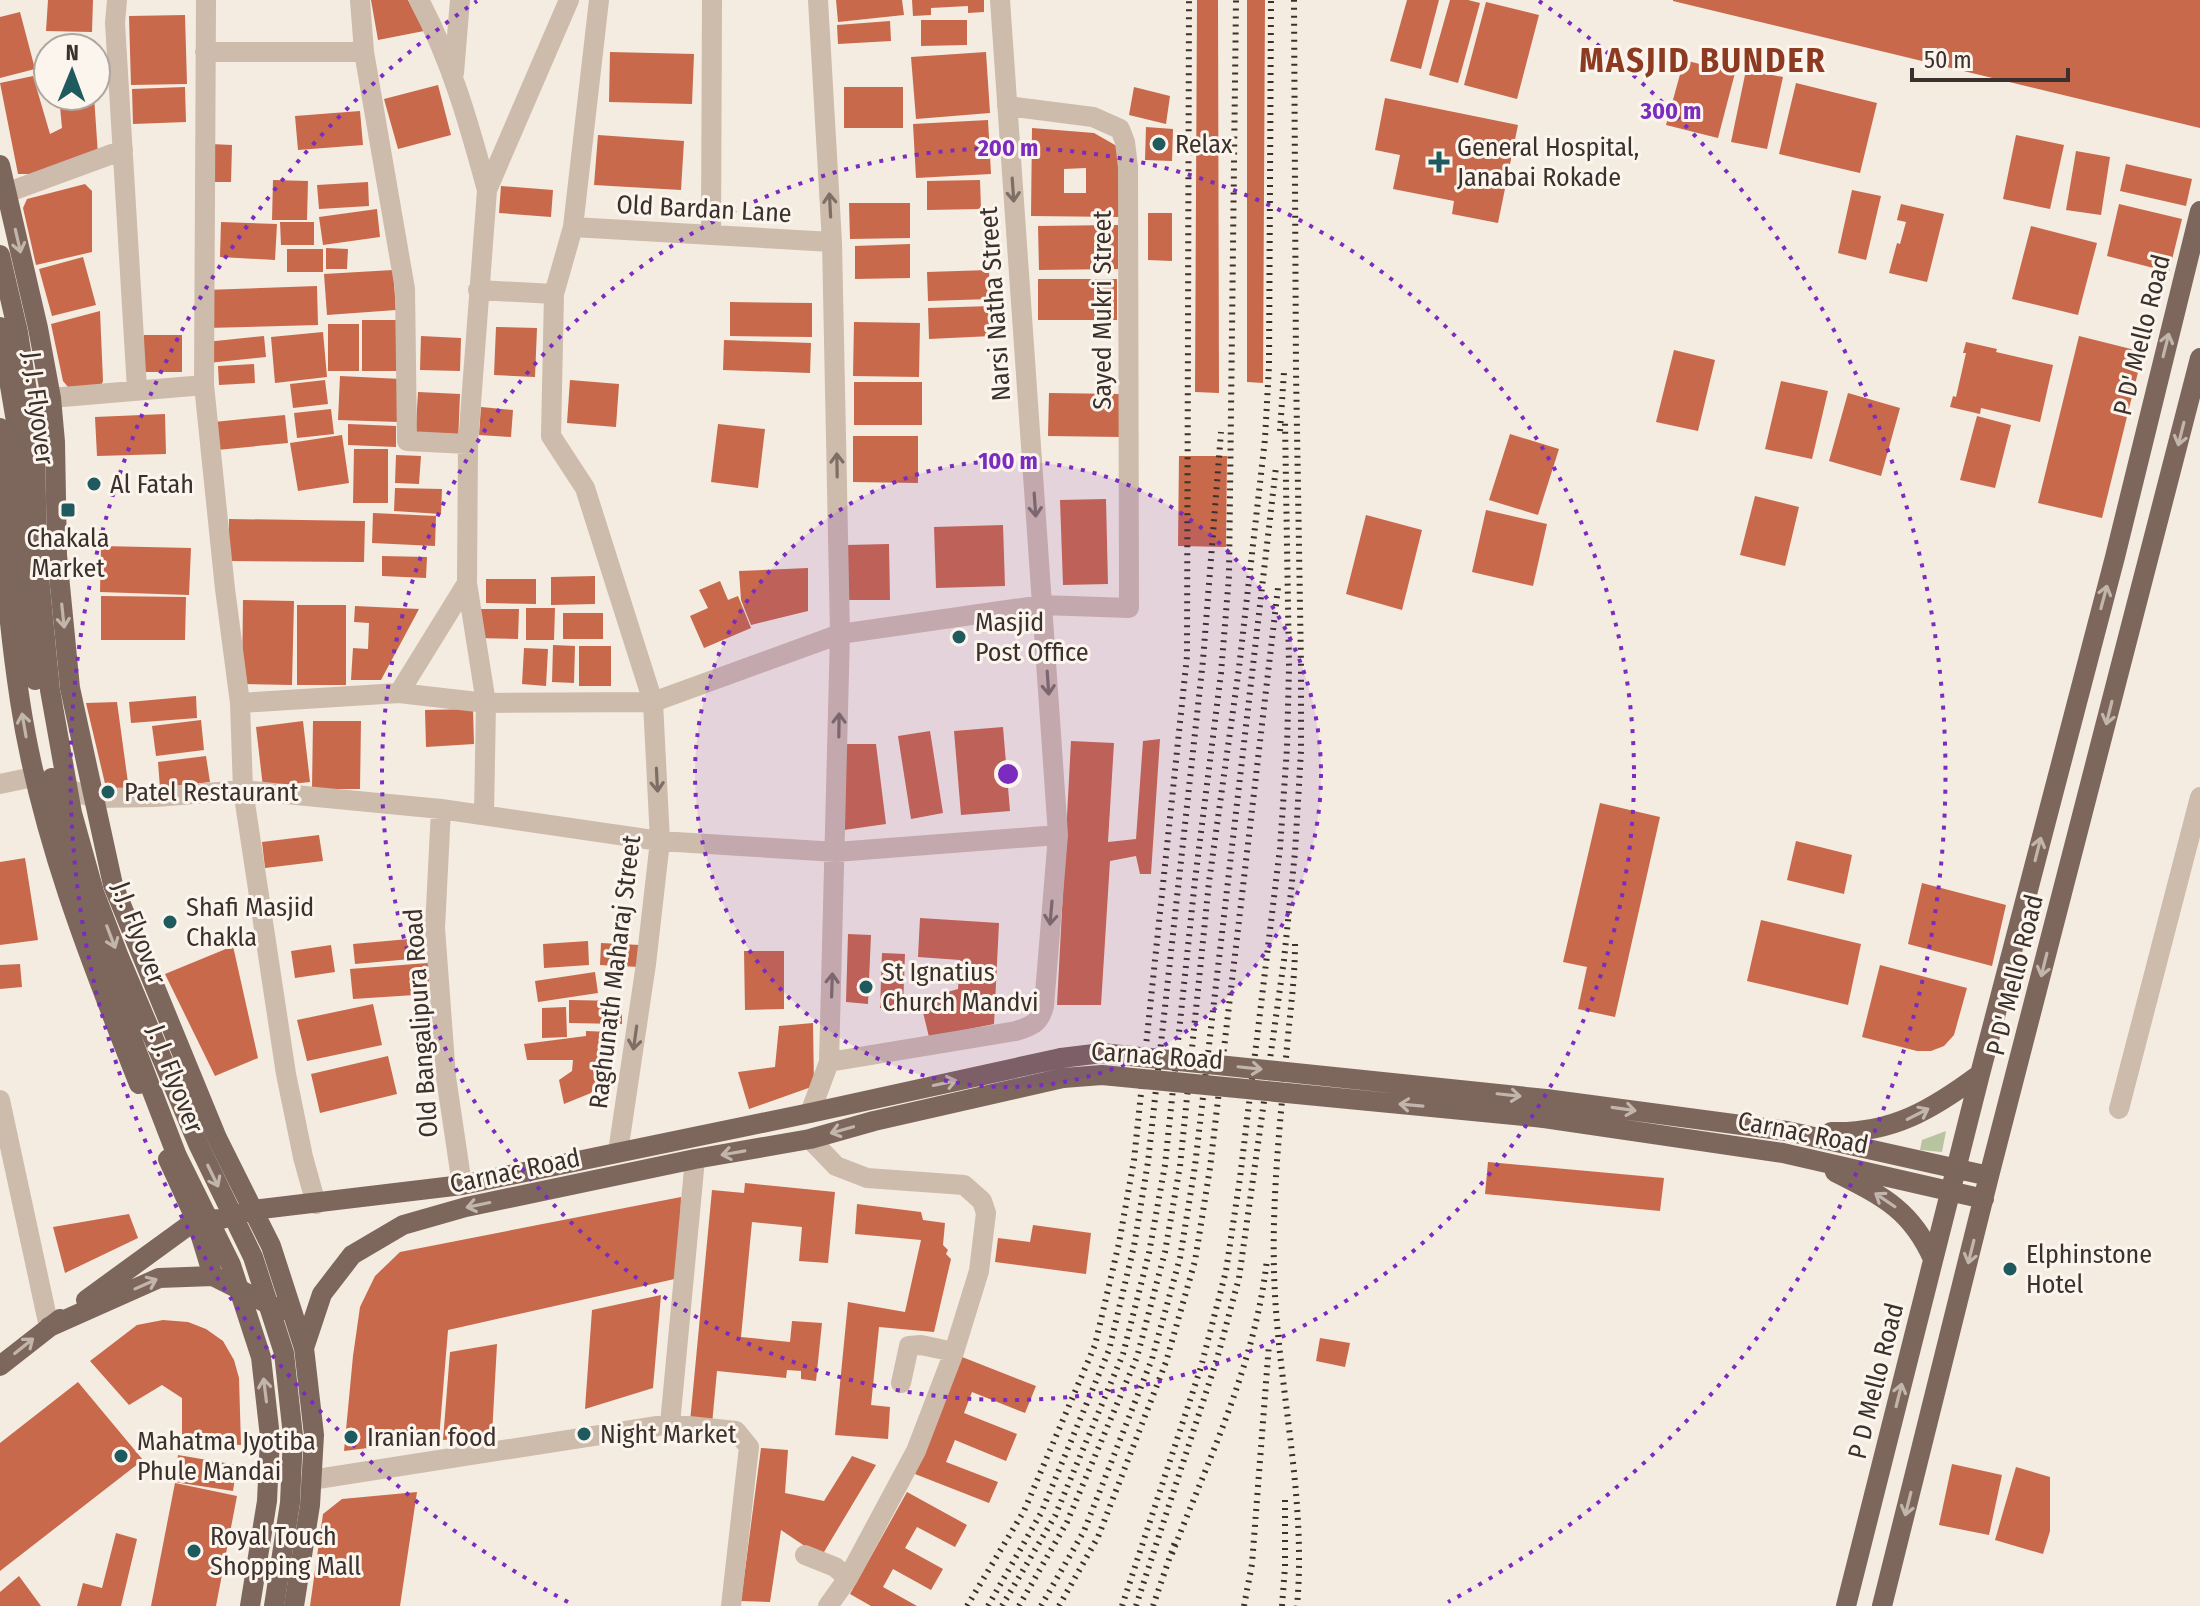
<svg xmlns="http://www.w3.org/2000/svg" width="2200" height="1606" font-family="'Fira Sans Condensed',sans-serif">
<rect width="100%" height="100%" fill="#f4ebe1"/>
<path fill="#b8c4a0" d="M1946 1131 1942 1152 1920 1150 1922 1140Z"/>
<path fill="#c8694b" fill-rule="evenodd" d="M48 0H93L92 32 46 31Z
M371 0H408L424 31 378 40Z
M836 0H902L904 15 838 22Z
M912 0H984V12L968 13V6L931 8V15L913 16Z
M1197 0H1218L1219 393 1195 392Z
M1247 0H1265L1263 383 1247 382Z
M1407 0H1439L1421 69 1390 61Z
M1450 0H1468L1480 3 1458 83 1429 75Z
M1673 0H2200V128L1673 1Z
M1486 2 1539 15 1517 99 1464 85Z
M20 12 35 69 0 78V17Z
M185 15 187 84 131 85 129 16Z
M921 20H967V45L921 46Z
M890 21 891 41 838 44 837 25Z
M610 52 694 54 692 104 609 102Z
M986 52 990 113 916 119 911 57Z
M1684 60 1735 73 1718 138 1666 125Z
M1746 70 1783 77 1767 149 1731 142Z
M33 76 50 134 62 128 59 96H94L98 155 32 174H18L0 83Z
M1796 83 1877 103 1860 173 1779 154Z
M438 85 451 135 398 149 384 99Z
M185 87 186 122 133 124 132 89Z
M844 87H903V128H844Z
M1134 87 1170 96 1166 124 1129 115Z
M1385 98 1518 125 1498 223 1452 214 1454 201 1393 189 1400 155 1375 150Z
M360 111 363 145 298 150 295 116Z
M988 120 991 174 916 178 913 124Z
M1146 127 1173 129 1172 161 1145 160Z
M1032 128 1094 133 1122 149 1121 217 1031 216ZM1086 168V193H1064V169Z
M598 135 684 141 681 190 594 185Z
M2016 135 2064 145 2050 209 2003 199Z
M210 144 232 145 231 182H209Z
M2076 151 2110 157 2101 215 2066 210Z
M2126 164 2192 179 2186 206 2120 191Z
M273 180 308 181 307 220H272Z
M980 180 981 209 927 210V181Z
M368 182 369 206 319 209 317 185Z
M85 184 92 191V252L36 265 23 208 27 199Z
M501 186 553 190 551 217 499 213Z
M1852 190 1881 196 1866 260 1838 253Z
M849 203H910V238L850 239Z
M1901 204 1944 214 1927 282 1889 273 1897 243 1900 244 1906 222 1897 220Z
M2119 204 2182 219 2169 272 2107 256Z
M377 209 380 237 323 245 319 217Z
M1148 213H1172V261L1148 260Z
M221 222 277 224 275 260 220 257Z
M280 222H314V245H281Z
M1118 225V269L1039 270 1038 226Z
M2031 226 2097 243 2078 315 2012 299Z
M910 244V278L855 279V246Z
M326 248 348 249 347 269H326Z
M287 249H323V272H287Z
M83 257 96 305 52 316 39 269Z
M393 270 396 310 327 315 324 274Z
M989 270 990 299 928 301 927 272Z
M1038 279H1117V320H1038Z
M317 286 318 325 206 328 205 290Z
M730 302 812 303V337L730 336Z
M991 306 992 336 929 339 928 308Z
M100 311 103 381 100 388 68 387 63 381 51 324Z
M362 320H398V371H362Z
M854 322 920 323 919 377 853 376Z
M328 324H359V371H328Z
M496 327 537 328 535 377 494 375Z
M323 332 327 377 275 383 271 337Z
M144 335H182V372H144Z
M264 336 266 357 208 363 206 342Z
M421 336 461 338 460 371 420 370Z
M2079 336 2143 352 2102 518 2038 503Z
M724 340 811 343 810 373 723 370Z
M1966 342 1997 349 1996 352 2053 365 2040 422 1981 408 1980 414 1950 407 1953 396 1956 397 1966 353H1963Z
M1674 350 1715 360 1698 431 1656 422Z
M254 364 255 383 219 385 218 366Z
M340 376 401 379 399 422 338 420Z
M325 380 328 404 293 408 290 384Z
M570 380 619 384 616 427 567 423Z
M1781 381 1828 391 1812 459 1765 449Z
M854 382H922V425H854Z
M418 392 460 394 458 443 415 442Z
M1049 393 1121 394V437L1048 436Z
M1848 393 1900 408 1881 476 1829 461Z
M481 407 513 410 511 437 479 435Z
M331 409 334 434 297 438 294 413Z
M165 414 166 454 97 456 95 417Z
M285 415 288 443 217 450 214 422Z
M1977 416 2011 425 1995 488 1960 480Z
M348 424 396 426V447L348 445Z
M718 424 765 429 758 488 711 482Z
M1510 434 1559 449 1538 515 1489 500Z
M342 435 349 483 298 491 290 443Z
M853 436H918V483L853 482Z
M354 449H388V503H353Z
M396 455 421 456 419 484 395 483Z
M1179 456H1227L1226 547 1178 546Z
M395 488 442 489 441 514 394 511Z
M1755 496 1799 507 1785 566 1740 555Z
M1106 499 1108 584 1063 585 1060 500Z
M1486 510 1547 524 1533 586 1472 572Z
M373 513 436 516 435 546 372 543Z
M1366 515 1422 530 1402 610 1346 594Z
M229 519 365 521 364 562 229 561Z
M1003 525 1005 586 936 588 934 527Z
M889 544 890 600H847L846 545Z
M101 546 191 548 189 595 100 592Z
M382 556 427 557 426 578 382 576Z
M808 568V611L751 625 741 600 739 571Z
M595 576V604L551 605V577Z
M486 579H536V604L486 603Z
M720 581 728 600 738 596 751 628 704 648 690 616 708 608 699 590Z
M101 596 186 597 185 640H101Z
M243 600 294 601 292 685 242 684Z
M297 605H346V685H297Z
M355 606 419 609 381 680H351L353 648 368 649 369 623 354 622Z
M526 608H555L554 640H526Z
M477 609H519L518 639 476 638Z
M563 613H603V639H563Z
M553 645 575 646 574 683 552 682Z
M579 646H611V686H579Z
M524 648 548 649 546 686 522 684Z
M196 696 197 718 131 723 129 702Z
M117 702 129 790 107 792 86 703Z
M473 709 474 744 426 747 425 710Z
M201 720 204 750 156 756 152 726Z
M303 721 310 782 263 787 256 727Z
M313 721H361L360 789H312Z
M1003 727 1010 811 961 815 954 731Z
M930 731 943 813 911 819 898 736Z
M1160 739 1151 874H1140L1136 856 1110 861 1101 1005H1057L1071 741 1114 743 1108 842 1136 839 1143 741Z
M844 744H876L886 824 844 830Z
M206 756 210 782 160 788 158 762Z
M1600 803 1660 817 1615 1017 1578 1009 1587 967 1563 962Z
M319 835 323 861 265 868 262 842Z
M1796 841 1852 855 1844 894 1787 880Z
M25 858 38 940 0 945V862Z
M1922 883 2006 905 1992 966 1908 944Z
M920 918 999 923 994 1024 929 1037 920 1000 958 989 960 960 918 957Z
M1761 920 1861 944 1848 1005 1747 981Z
M848 934 871 935 868 1004 846 1002Z
M420 938 422 958 355 964 353 944Z
M588 941 589 965 544 968 543 944Z
M601 943 640 945 639 967 600 965Z
M331 945 335 972 295 978 291 951Z
M233 946 258 1058 215 1076 165 974Z
M744 951H784V1009L745 1010Z
M882 953 905 954 903 1008H880Z
M428 963 430 994 353 999 350 969Z
M20 964 22 987 0 989V965Z
M1880 965 1967 988 1954 1035 1944 1046 1931 1051H1917L1862 1037Z
M595 972 598 993 538 1002 535 981Z
M569 1000 622 1001V1024L569 1023Z
M373 1004 382 1045 307 1061 297 1020Z
M566 1007 567 1037 542 1038V1008Z
M813 1023 814 1086 749 1109 738 1072 775 1067 779 1026Z
M586 1031 611 1032 603 1074 591 1093 564 1104 559 1080 572 1071 573 1060H527L524 1044 586 1036Z
M388 1056 397 1094 320 1113 311 1074Z
M1488 1162 1664 1178 1660 1211 1485 1194Z
M745 1183 835 1192 828 1263 799 1261 802 1227 752 1222 741 1337 790 1342 792 1321 822 1323 816 1381 801 1379V1371L787 1370 786 1378 717 1371 712 1424 690 1422 712 1190 744 1193Z
M681 1197 679 1278 448 1330 439 1439 344 1451 353 1356 360 1307 375 1276 400 1252Z
M857 1204 921 1212 923 1220 945 1223 943 1245 948 1250 946 1254 951 1259 934 1332 879 1327 871 1405 890 1407 888 1439 835 1435 848 1302 905 1312 921 1240 855 1234Z
M129 1214 138 1238 65 1273 53 1227Z
M1033 1225 1091 1233 1086 1274 995 1262 998 1238 1030 1242Z
M661 1295 653 1388 585 1409 592 1310Z
M163 1320 188 1322 206 1329 223 1341 234 1360 239 1378 241 1445 182 1442V1398L162 1385 129 1405 90 1361 137 1325Z
M1320 1338 1350 1343 1345 1367 1316 1361Z
M497 1344 492 1435 443 1440 450 1352Z
M962 1357 1036 1386 1025 1413 972 1392 964 1413 1017 1434 1006 1461 955 1440 946 1462 998 1482 989 1503 915 1474Z
M78 1382 143 1460 0 1571V1443Z
M761 1448 788 1450 785 1493 824 1501 852 1456 876 1465 821 1557 781 1530 770 1602 741 1601Z
M178 1455 237 1465 233 1491 174 1482Z
M1952 1464 2002 1475 1989 1535 1939 1525Z
M2016 1467 2050 1477V1531L2043 1554 1995 1540Z
M175 1483 237 1496 216 1606H151Z
M417 1492 400 1606H310L323 1514 342 1499Z
M907 1492 967 1525 955 1547 917 1527 905 1548 943 1569 931 1590 893 1569 883 1587 917 1606H871L850 1594Z
M116 1533 137 1539 121 1606H77L83 1583 102 1588Z
M19 1576 41 1606H0V1592Z"/>
<g fill="none" stroke-linecap="round" stroke-linejoin="round">
<path stroke="#cdbbac" stroke-width="20" d="M117 0 115 23 137 389
M206 0 204 385 225 589 240 703 243 790 286 1074 303 1157 316 1204
M360 0 364 52 405 289 407 441 468 444 467 583 399 693
M419 0C451 60 469 124 487 190
M599 0 573 227 554 294 551 436 585 488 653 702 660 841 646 964 618 1152
M205 52H364
M454 73 460 0
M6 193 123 150
M573 227 832 242
M711 235 712 0
M478 290 554 294
M51 398 204 385
M468 444 487 190 569 0
M467 583 486 703 484 815
M240 703 399 693 486 703 653 702 840 634 1042 605 1129 608 1128 167 1125 142 1120 129 1093 117 1007 106
M0 784 33 777 94 798 156 797 243 790 441 809 660 841 836 852 1058 835
M441 809 435 928 446 1077 462 1185
M829 1062 1016 1031C1032 1026 1040 1023 1044 1006L1058 835 1000 0
M0 1100 49 1327
M2119 1109 2200 797
M810 1113 829 1062 840 634 832 242 818 0
M810 1139 836 1166 867 1178 964 1185 982 1201 986 1213 979 1271 954 1352 916 1451 848 1578 828 1606
M901 1383 909 1346 921 1345 954 1352
M670 1424 695 1159
M311 1480 670 1424 736 1431 749 1447 731 1606
M805 1555 835 1567 848 1578"/>
<path stroke="#7d675c" stroke-width="20" d="M0 165 38 328 51 398 55 442 57 555 70 688 113 885 217 1138 271 1246 304 1348 314 1435 310 1505 294 1606
M0 428C6 470 3 513 5 556 7 604 13 654 20 701 40 834 90 960 139 1084
M1546 1099 1787 1131 1989 1176
M1544 1118 1783 1153 1984 1199
M1831 1132C1892 1134 1933 1109 1980 1074
M168 1159 196 1220 213 1276
M1835 1172C1882 1196 1911 1209 1933 1259
M196 1220 222 1219 253 1210 462 1185 810 1113 1061 1058
M86 1300 196 1220
M49 1327 159 1278 213 1276 272 1306 277 1313
M304 1348 322 1294 352 1255 403 1225 466 1207 695 1159 810 1139 874 1121 1063 1078
M0 1366 60 1319
M1846 1606 1980 1074 2115 557 2200 211
M1882 1606 1989 1176 2200 358"/>
<path stroke="#3b302b" stroke-width="6" stroke-dasharray="2 6" stroke-linecap="butt" d="M1280 431 1284 372
M1295 944C1295 979 1290 1012 1287 1047 1280 1122 1272 1197 1274 1272 1277 1384 1307 1495 1297 1606
M1172 1554C1209 1458 1256 1362 1267 1259
M967 1606 1024 1511 1095 1345 1119 1243 1134 1160 1187 656 1189 0
M988 1606 1041 1513 1109 1350 1134 1246 1148 1162 1203 660 1221 432
M1002 1606 1055 1516 1123 1354 1149 1253 1165 1165 1195 880 1221 673 1229 576 1236 0
M1019 1606 1067 1522 1137 1357 1165 1252 1180 1166 1209 882 1239 668 1265 439 1269 366 1271 0
M1041 1606 1084 1531 1152 1359 1180 1258 1195 1166 1276 467
M1059 1606 1098 1537 1166 1362 1195 1261 1210 1168 1278 588
M1122 1606 1201 1367 1226 1271 1240 1178 1280 848 1287 748 1289 667 1285 422
M1136 1606 1217 1359 1239 1278 1284 960 1295 852 1301 751V666L1296 372 1294 0
M1153 1606 1175 1542
M1244 1606 1252 1564 1269 1344
M1282 1606 1285 1567V1494"/>
<path stroke="#7d675c" stroke-width="20" d="M0 255 18 332 35 444 37 556 50 690 72 813 94 892 119 957 199 1146 253 1257 284 1353 293 1436 290 1503 274 1606
M0 327 20 445 21 559 35 680
M52 778 58 817 77 888 100 956 177 1156 231 1265 261 1357 270 1437 267 1501 250 1606
M1061 1058 1102 1053 1546 1099
M1063 1078 1102 1075 1544 1118"/>
</g>
<defs><path id="oneway-shaft" d="M-6 0H5M1.5-3L5.5 0L1.5 3" fill="none" stroke-width="1.6" stroke-linecap="round" stroke-linejoin="round" transform="scale(2)"/></defs>
<g stroke="#7d6f65">
<use href="#oneway-shaft" transform="translate(1013 190) rotate(86)"/>
<use href="#oneway-shaft" transform="translate(830 205) rotate(-93)"/>
<use href="#oneway-shaft" transform="translate(837 465) rotate(-91)"/>
<use href="#oneway-shaft" transform="translate(1035 505) rotate(86)"/>
<use href="#oneway-shaft" transform="translate(1048 683) rotate(86)"/>
<use href="#oneway-shaft" transform="translate(839 725) rotate(-89)"/>
<use href="#oneway-shaft" transform="translate(657 780) rotate(87)"/>
<use href="#oneway-shaft" transform="translate(1051 913) rotate(95)"/>
<use href="#oneway-shaft" transform="translate(832 985) rotate(-88)"/>
<use href="#oneway-shaft" transform="translate(635 1038) rotate(98)"/>
</g>
<g stroke="#c2b5ac">
<use href="#oneway-shaft" transform="translate(18 241) rotate(77)"/>
<use href="#oneway-shaft" transform="translate(2166 345) rotate(-76)"/>
<use href="#oneway-shaft" transform="translate(2181 434) rotate(104)"/>
<use href="#oneway-shaft" transform="translate(2104 597) rotate(-75)"/>
<use href="#oneway-shaft" transform="translate(63 616) rotate(84)"/>
<use href="#oneway-shaft" transform="translate(2109 713) rotate(104)"/>
<use href="#oneway-shaft" transform="translate(24 725) rotate(-100)"/>
<use href="#oneway-shaft" transform="translate(2038 849) rotate(-76)"/>
<use href="#oneway-shaft" transform="translate(111 937) rotate(69)"/>
<use href="#oneway-shaft" transform="translate(2044 965) rotate(104)"/>
<use href="#oneway-shaft" transform="translate(1250 1068) rotate(6)"/>
<use href="#oneway-shaft" transform="translate(945 1083) rotate(-12)"/>
<use href="#oneway-shaft" transform="translate(1509 1095) rotate(6)"/>
<use href="#oneway-shaft" transform="translate(1411 1105) rotate(-175)"/>
<use href="#oneway-shaft" transform="translate(1624 1109) rotate(8)"/>
<use href="#oneway-shaft" transform="translate(1918 1114) rotate(-27)"/>
<use href="#oneway-shaft" transform="translate(842 1130) rotate(164)"/>
<use href="#oneway-shaft" transform="translate(733 1153) rotate(170)"/>
<use href="#oneway-shaft" transform="translate(213 1176) rotate(64)"/>
<use href="#oneway-shaft" transform="translate(1885 1200) rotate(-146)"/>
<use href="#oneway-shaft" transform="translate(478 1205) rotate(168)"/>
<use href="#oneway-shaft" transform="translate(1971 1252) rotate(104)"/>
<use href="#oneway-shaft" transform="translate(146 1284) rotate(-24)"/>
<use href="#oneway-shaft" transform="translate(24 1346) rotate(-39)"/>
<use href="#oneway-shaft" transform="translate(265 1390) rotate(-97)"/>
<use href="#oneway-shaft" transform="translate(1899 1395) rotate(-76)"/>
<use href="#oneway-shaft" transform="translate(1908 1504) rotate(104)"/>
</g>
<circle cx="1008" cy="774" r="313" fill="#7b2cbf" fill-opacity=".12"/>
<g fill="none" stroke="#7b2cbf" stroke-width="4" stroke-dasharray="4 8">
<circle cx="1008" cy="774" r="313"/>
<circle cx="1008" cy="774" r="626"/>
<path d="M568 1602A938 938 0 0 1 477 1M1539 1A938 938 0 0 1 1448 1602"/>
</g>
<g fill="#1f5a5e" stroke="#fbf5ee" stroke-width="3">
<circle cx="1159" cy="144" r="8"/>
<path d="M1435 150h8v8h8v8h-8v8h-8v-8h-8v-8h8z"/>
<circle cx="94" cy="484" r="8"/>
<rect x="60" y="502" width="16" height="16" rx="4"/>
<circle cx="959" cy="637" r="8"/>
<circle cx="108" cy="792" r="8"/>
<circle cx="170" cy="922" r="8"/>
<circle cx="866" cy="987" r="8"/>
<circle cx="2010" cy="1269" r="8"/>
<circle cx="584" cy="1434" r="8"/>
<circle cx="351" cy="1437" r="8"/>
<circle cx="121" cy="1456" r="8"/>
<circle cx="194" cy="1551" r="8"/>
</g>
<g text-anchor="middle" dominant-baseline="central" stroke-width="6" stroke-linejoin="round" paint-order="stroke">
<g font-size="26" fill="#3b302b" stroke="#fbf5ee" text-anchor="start">
<text x="1175" y="144">Relax</text>
<text x="1457" y="147">General Hospital,<tspan x="1457" dy="30">Janabai Rokade</tspan></text>
<text x="110" y="484">Al Fatah</text>
<text x="68" y="538" text-anchor="middle">Chakala<tspan x="68" dy="30">Market</tspan></text>
<text x="975" y="622">Masjid<tspan x="975" dy="30">Post Office</tspan></text>
<text x="124" y="792">Patel Restaurant</text>
<text x="186" y="907">Shafi Masjid<tspan x="186" dy="30">Chakla</tspan></text>
<text x="882" y="972">St Ignatius<tspan x="882" dy="30">Church Mandvi</tspan></text>
<text x="2026" y="1254">Elphinstone<tspan x="2026" dy="30">Hotel</tspan></text>
<text x="600" y="1434">Night Market</text>
<text x="367" y="1437">Iranian food</text>
<text x="137" y="1441">Mahatma Jyotiba<tspan x="137" dy="30">Phule Mandai</tspan></text>
<text x="210" y="1536">Royal Touch<tspan x="210" dy="30">Shopping Mall</tspan></text>
</g>
<g font-size="26" fill="#3b302b" stroke="#fbf5ee">
<text transform="translate(704 209) rotate(3)">Old Bardan Lane</text>
<text transform="translate(995 304) rotate(-94)">Narsi Natha Street</text>
<text transform="translate(1102 310) rotate(-90)">Sayed Mukri Street</text>
<text transform="translate(2142 335) rotate(-76)">P D' Mello Road</text>
<text transform="translate(38 408) rotate(83)">J. J. Flyover</text>
<text transform="translate(139 933) rotate(69)">J.J. Flyover</text>
<text transform="translate(615 972) rotate(-83)">Raghunath Maharaj Street</text>
<text transform="translate(2015 975) rotate(-76)">P D' Mello Road</text>
<text transform="translate(421 1023) rotate(-94)">Old Bangalipura Road</text>
<text transform="translate(1157 1056) rotate(4)">Carnac Road</text>
<text transform="translate(175 1079) rotate(69)">J. J. Flyover</text>
<text transform="translate(1803 1133) rotate(11)">Carnac Road</text>
<text transform="translate(515 1171) rotate(-12)">Carnac Road</text>
<text transform="translate(1876 1381) rotate(-76)">P D Mello Road</text>
</g>
<g font-size="34" font-weight="bold" letter-spacing="2" fill="#8c3b22" stroke="#fbf5ee">
<text x="1703" y="60">MASJID BUNDER</text>
</g>
</g>
<circle cx="1008" cy="774" r="12" fill="#7b2cbf" stroke="#fbf5ee" stroke-width="4"/>
<g font-size="24" text-anchor="middle" font-weight="bold" fill="#7b2cbf" stroke="#fbf5ee" stroke-width="6" stroke-linejoin="round" paint-order="stroke">
<text x="1671" y="119">300 m</text>
<text x="1008" y="156">200 m</text>
<text x="1008" y="469">100 m</text>
</g>
<g transform="translate(72 72) rotate(1)"><circle r="38" fill="#fbf5ee" stroke="#aea6a0" stroke-width="2"/>
<path d="M0-6L14 30L0 20L-14 30Z" fill="#1f5a5e"/>
<text y="-12" font-size="22" font-weight="bold" text-anchor="middle" fill="#3b302b">N</text>
</g>
<path d="M1912 68v12h156v-12" fill="none" stroke="#3b302b" stroke-width="4"/>
<text x="1924" y="68" font-size="24" fill="#3b302b" stroke="#fbf5ee" stroke-width="6" paint-order="stroke">50 m</text>
</svg>
